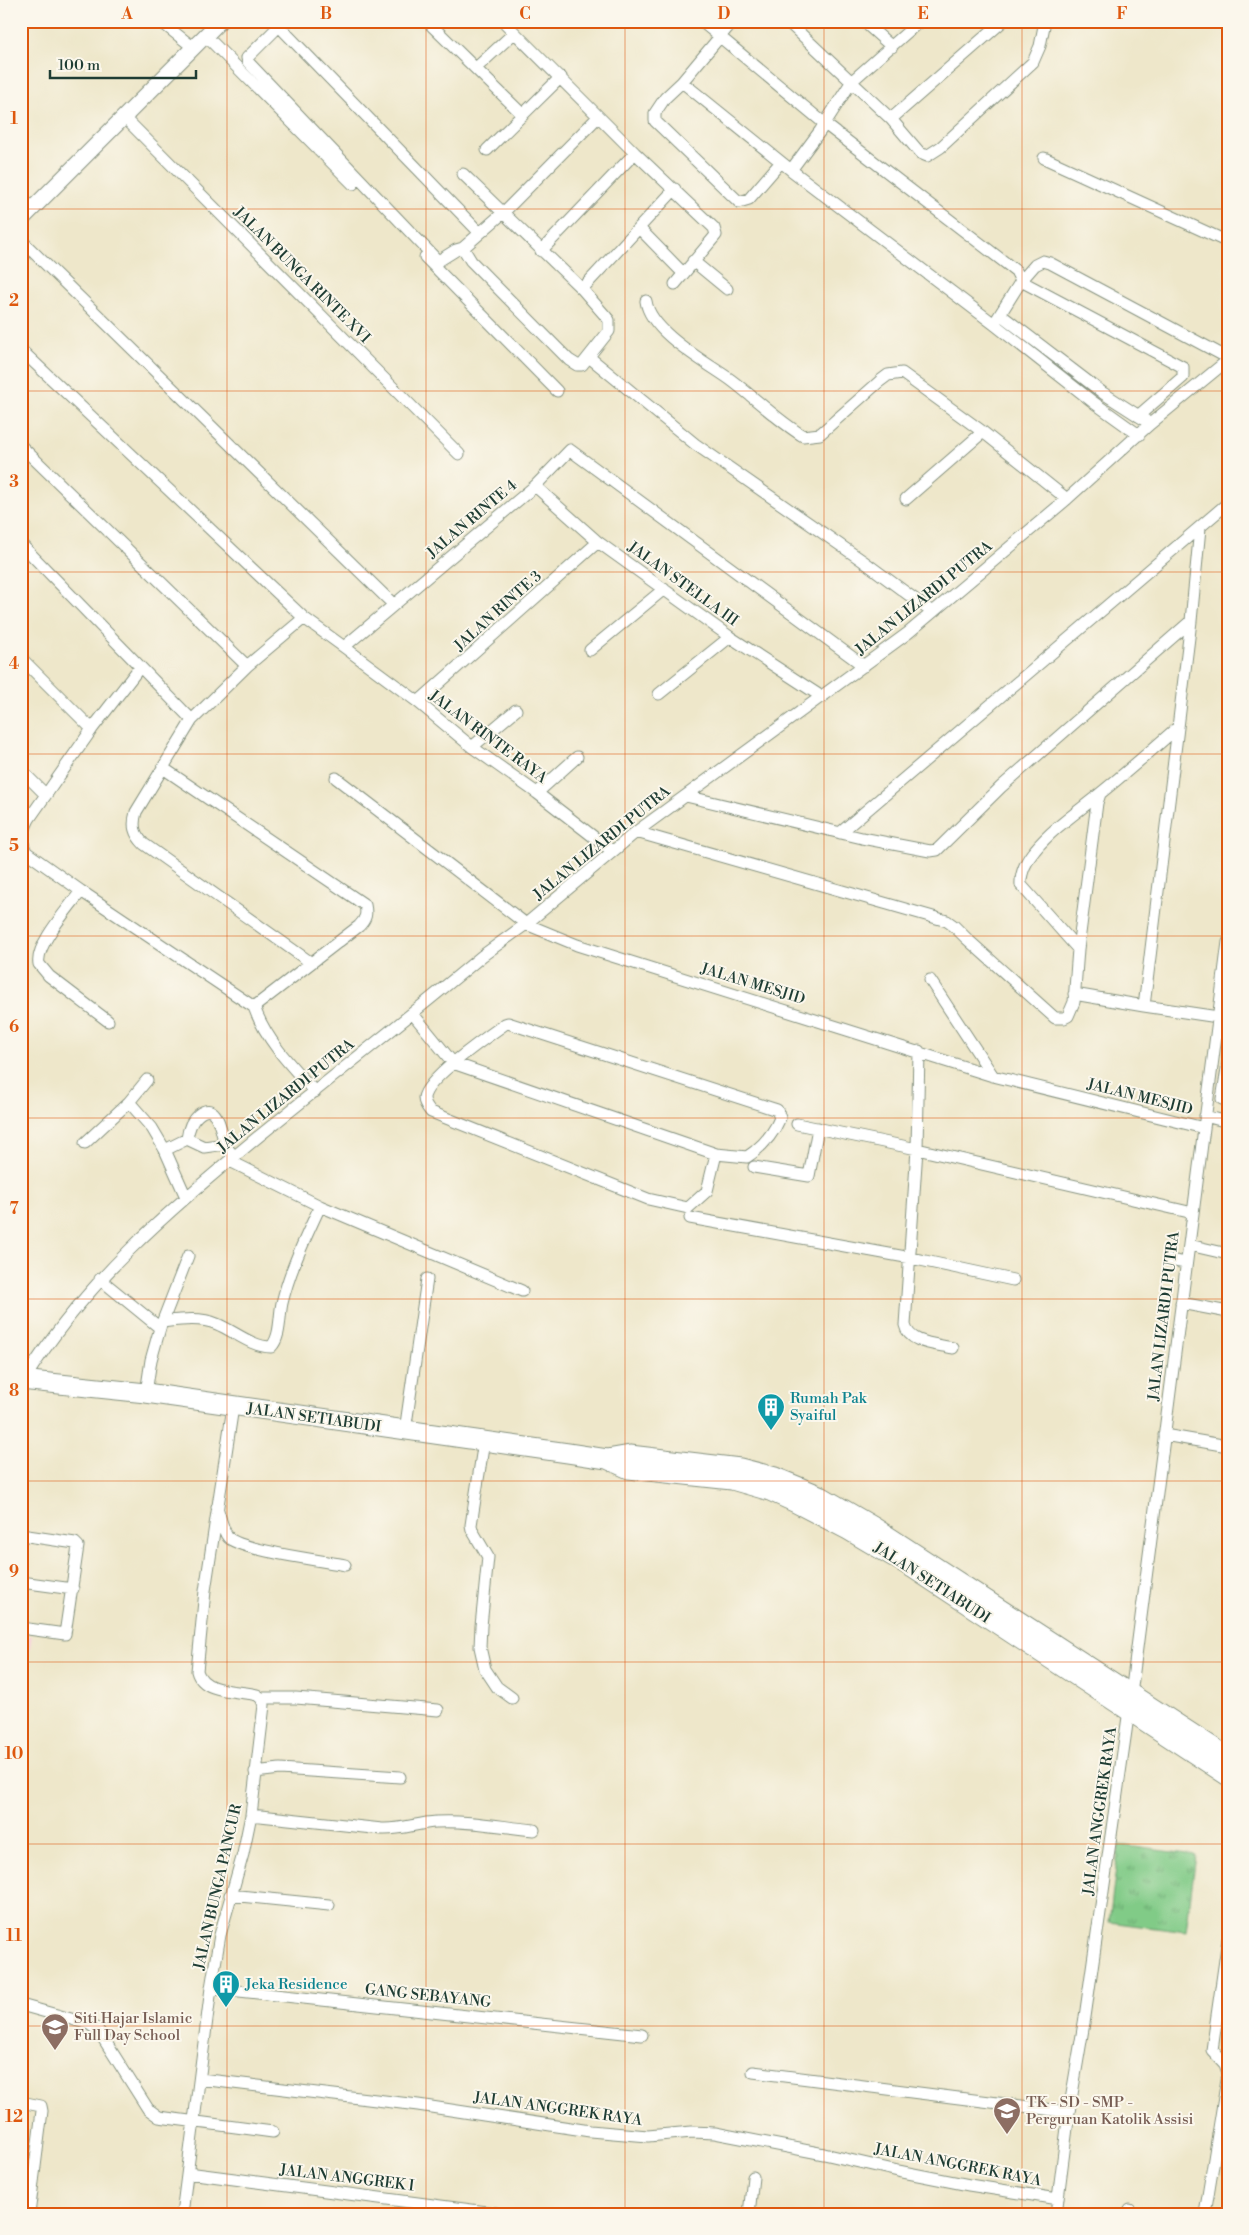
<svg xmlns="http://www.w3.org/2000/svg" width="1249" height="2235" font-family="'Libre Bodoni',serif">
<defs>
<pattern id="grass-tufts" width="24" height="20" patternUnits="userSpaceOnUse" patternTransform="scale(1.25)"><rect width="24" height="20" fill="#81cb87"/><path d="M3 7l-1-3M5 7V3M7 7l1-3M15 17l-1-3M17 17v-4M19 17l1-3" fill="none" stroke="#69a66f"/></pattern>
</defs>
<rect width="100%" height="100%" fill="#fbf7ec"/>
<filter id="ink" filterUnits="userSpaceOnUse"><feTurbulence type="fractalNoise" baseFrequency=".02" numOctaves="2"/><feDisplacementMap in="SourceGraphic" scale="10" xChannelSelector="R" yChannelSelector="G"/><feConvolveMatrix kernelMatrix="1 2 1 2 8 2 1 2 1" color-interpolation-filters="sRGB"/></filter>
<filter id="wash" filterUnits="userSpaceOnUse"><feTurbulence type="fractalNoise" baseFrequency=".0096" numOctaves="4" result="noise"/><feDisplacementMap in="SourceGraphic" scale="20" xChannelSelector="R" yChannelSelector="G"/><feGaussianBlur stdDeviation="1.12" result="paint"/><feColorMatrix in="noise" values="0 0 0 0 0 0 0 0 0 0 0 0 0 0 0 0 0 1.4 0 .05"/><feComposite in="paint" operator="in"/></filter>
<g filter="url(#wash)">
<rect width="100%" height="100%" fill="#eee7ca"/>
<path fill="#f6cfd7" d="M21 1634 32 1636 21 1699Z"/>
<path fill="url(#grass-tufts)" stroke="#50845e" d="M1119 1845 1196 1855 1186 1932 1109 1922Z"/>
</g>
<g filter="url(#ink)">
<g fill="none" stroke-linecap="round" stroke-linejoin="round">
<g stroke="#86927f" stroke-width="13">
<path id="minor" d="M160 21 194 48
M274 21 480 233
M427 21 523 115
M503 21 635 153 714 228 716 235 675 284
M701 21 825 124 1016 271 1021 281 994 324
M733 21 682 82 665 98 655 113V121L739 202 749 199 781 162
M787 21 891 119 920 153 927 156 941 147 1033 62 1040 46 1045 21
M863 21 892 47
M1221 21 1228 23
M279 26 247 58 248 62 436 259 440 260 456 250 463 248 503 213 598 117
M206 36 353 184
M476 68 514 33
M682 82 791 170 994 324 1093 402 1139 435
M124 117 459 454
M891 119 1003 21
M487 150 561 77
M1044 158 1228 242
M791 170 820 131 852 81 920 21
M639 228 683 273
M21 240 394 605
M463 248 471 261 569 360 577 365H582L609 331V320L582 289 463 174
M541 251 635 153
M425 257 557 391
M693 261 727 289
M582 289 675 189
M646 301C650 332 706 362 731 380 755 398 777 420 803 436L820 434 880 381 888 375 902 373 983 432 1067 499
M1001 315 1103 393 1145 420
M21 350 304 618 344 647 418 702 472 747 537 793 612 851
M589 357 695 444 863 561 932 612
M1138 416 1183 377V367L1021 281 1035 265 1043 261 1050 263 1228 358
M21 446 247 666
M535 486 598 542 730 637 822 697
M906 499 983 432
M1200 528 1191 621 1144 1006 1218 1017
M21 544 192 720
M304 618 247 666 192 720 136 812C132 826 134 834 144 844L310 962
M344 647 535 486 570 450 864 666
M590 650 664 589
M21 658 92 729
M140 667 92 729 29 819C23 831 20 840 26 852L81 891 254 1007C266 1040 291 1066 315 1092
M659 694 730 637
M418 702 598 542
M472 747 516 710
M163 768 365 905C367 914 366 919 359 926L254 1007
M21 770 46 795
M336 778 526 924 577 945 993 1076 1204 1128
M537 793 577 757
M686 796 862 838 930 851 937 850 1001 787 1191 621
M636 832 947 921 954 926 967 939 1055 1018H1064L1068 1016 1074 1002 1078 949 1097 803 1100 794
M840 833 1228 503
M81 891C69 908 35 945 39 964L49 976 108 1021
M1078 949 1021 885C1020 873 1027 859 1035 850 1054 827 1079 811 1102 792 1128 771 1153 749 1178 727
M930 980 993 1076
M1074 994 1144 1006
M413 1014 453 1063 716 1154 747 1157C762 1147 773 1135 780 1118L777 1110 508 1023 505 1024C488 1036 426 1079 424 1098 424 1104 428 1108 431 1112L648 1199 688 1208 707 1191 716 1154
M919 1051 917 1149 905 1325C909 1344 937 1344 953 1348
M147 1080 129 1102 152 1128 165 1150 186 1197
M1222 1099 1228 1063
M1205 1116 1228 1122
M797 1124 917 1149 1193 1213
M187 1139C188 1131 191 1121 198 1115 218 1098 221 1133 225 1144 227 1149 231 1153 235 1156
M85 1143 129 1102
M165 1150 187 1139 204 1147 225 1144
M230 1161 320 1206
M754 1167 809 1176 818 1128
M690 1218 911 1258 1013 1280
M1189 1245 1228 1254
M1169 1260 1186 1263
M100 1279 160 1328
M1181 1303 1228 1312
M162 1322C180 1320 200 1317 217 1324 234 1331 252 1347 271 1347 281 1337 279 1316 282 1303 290 1269 306 1237 320 1206L522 1291
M24 1380C87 1280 164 1215 253 1141 329 1079 407 1019 482 956L526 924 636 832 908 633 1067 499 1150 424 1228 360
M146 1393 151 1360 160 1328 188 1256
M405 1431 427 1279
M1164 1435 1228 1446
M484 1441 471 1525 472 1530 488 1557 481 1626 480 1647 485 1669 497 1687 512 1698
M217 1507C220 1516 222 1529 228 1537 238 1550 325 1561 345 1565
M21 1535 75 1543 78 1546 65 1634 21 1628
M21 1582 73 1589
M261 1698H296L438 1710
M255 1772 280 1769 400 1777
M251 1815 382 1829C401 1830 418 1823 436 1822 468 1820 502 1827 534 1830
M230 1895 329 1905
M211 1988 642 2035
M21 2005 89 2024 98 2030 148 2109 159 2117 273 2132
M753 2072 1069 2112
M200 2079 418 2105 590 2131 648 2136 692 2132 715 2133 824 2154 898 2171 969 2185 1058 2199
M21 2102 41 2106 42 2111 29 2214
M188 2173 502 2214
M182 2214 211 1988 220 1935 243 1854 251 1815 264 1705 261 1698 257 1695C239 1690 203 1694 197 1671L205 1591 233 1407
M749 2214 753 2177
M1056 2214 1069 2112 1085 2017 1129 1710 1228 942
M1130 2214V2210
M1205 2214 1228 2073 1225 2064 1212 2050 1228 1939"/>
</g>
<g stroke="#86927f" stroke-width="17">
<path id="tertiary" d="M21 220 220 21"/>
</g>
<g stroke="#86927f" stroke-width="21">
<path id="primary" d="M21 1380 146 1393 568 1453 607 1459 629 1469 732 1480 770 1491 794 1502 848 1530 914 1569 1228 1776
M607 1459 630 1455 740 1468 775 1477 819 1495 874 1527 1228 1757"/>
</g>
<use href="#minor" stroke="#fff" stroke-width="11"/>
<use href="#tertiary" stroke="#fff" stroke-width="15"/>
<use href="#primary" stroke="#fff" stroke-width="19"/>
</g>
</g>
<path fill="none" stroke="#de580e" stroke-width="1" stroke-opacity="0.55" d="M227 21V2214M426 21V2214M625 21V2214M824 21V2214M1022 21V2214M21 209H1228M21 391H1228M21 572H1228M21 754H1228M21 936H1228M21 1118H1228M21 1299H1228M21 1481H1228M21 1662H1228M21 1844H1228M21 2026H1228"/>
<defs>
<g id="building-pin" transform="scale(1.4375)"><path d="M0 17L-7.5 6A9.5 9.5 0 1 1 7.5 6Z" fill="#0f9aa8" stroke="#fbf7ec"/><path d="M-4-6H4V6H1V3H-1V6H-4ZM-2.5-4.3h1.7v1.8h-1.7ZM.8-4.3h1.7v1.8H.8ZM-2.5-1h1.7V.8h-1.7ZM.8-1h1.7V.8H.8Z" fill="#fff"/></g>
<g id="school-pin" transform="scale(1.4375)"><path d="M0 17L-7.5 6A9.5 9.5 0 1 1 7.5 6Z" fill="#8d6e63" stroke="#fbf7ec"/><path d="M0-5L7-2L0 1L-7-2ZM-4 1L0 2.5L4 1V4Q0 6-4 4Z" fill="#fff"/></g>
</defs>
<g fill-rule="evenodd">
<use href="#building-pin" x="771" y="1407"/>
<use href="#building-pin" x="226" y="1984"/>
<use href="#school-pin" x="55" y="2027"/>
<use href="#school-pin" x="1007" y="2111"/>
</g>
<g text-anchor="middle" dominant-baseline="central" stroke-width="4" stroke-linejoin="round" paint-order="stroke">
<g font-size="15" fill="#1f3d34" stroke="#fbf7ec">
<text transform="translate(302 275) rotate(45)">JALAN BUNGA RINTE XVI</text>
<text transform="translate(472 519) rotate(-40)">JALAN RINTE 4</text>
<text transform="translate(683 584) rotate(36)">JALAN STELLA III</text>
<text transform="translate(924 598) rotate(-39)">JALAN LIZARDI PUTRA</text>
<text transform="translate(498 611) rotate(-42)">JALAN RINTE 3</text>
<text transform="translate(488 737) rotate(37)">JALAN RINTE RAYA</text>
<text transform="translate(602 843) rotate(-39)">JALAN LIZARDI PUTRA</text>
<text transform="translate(753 984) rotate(17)">JALAN MESJID</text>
<text transform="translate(286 1096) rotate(-39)">JALAN LIZARDI PUTRA</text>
<text transform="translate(1140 1097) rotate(14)">JALAN MESJID</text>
<text transform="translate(1164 1316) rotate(-83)">JALAN LIZARDI PUTRA</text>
<text transform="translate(314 1418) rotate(8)">JALAN SETIABUDI</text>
<text transform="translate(932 1583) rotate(33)">JALAN SETIABUDI</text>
<text transform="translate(1100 1811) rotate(-82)">JALAN ANGGREK RAYA</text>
<text transform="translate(218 1887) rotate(-77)">JALAN BUNGA PANCUR</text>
<text transform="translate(428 1996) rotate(6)">GANG SEBAYANG</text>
<text transform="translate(558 2109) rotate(8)">JALAN ANGGREK RAYA</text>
<text transform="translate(958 2165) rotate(11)">JALAN ANGGREK RAYA</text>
<text transform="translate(347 2178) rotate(7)">JALAN ANGGREK I</text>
</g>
<g font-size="15" fill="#0d838f" stroke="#fbf7ec" text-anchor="start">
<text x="790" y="1398">Rumah Pak<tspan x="790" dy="17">Syaiful</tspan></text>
<text x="245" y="1984">Jeka Residence</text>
</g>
<g font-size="15" fill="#785e54" stroke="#fbf7ec" text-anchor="start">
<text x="74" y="2018">Siti Hajar Islamic<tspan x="74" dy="17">Full Day School</tspan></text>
<text x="1026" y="2102">TK - SD - SMP -<tspan x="1026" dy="17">Perguruan Katolik Assisi</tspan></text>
</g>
</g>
<rect width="1249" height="2235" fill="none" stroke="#fbf7ec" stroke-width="55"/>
<path d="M50 70v8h146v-8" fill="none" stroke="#1f3d34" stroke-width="2.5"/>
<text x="58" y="70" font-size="15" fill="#1f3d34" stroke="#fbf7ec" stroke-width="4" paint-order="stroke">100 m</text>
<rect x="28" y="28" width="1194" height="2180" fill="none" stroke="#de580e" stroke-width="2"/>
<g font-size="16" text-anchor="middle" font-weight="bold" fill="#de580e">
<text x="127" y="19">A</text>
<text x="326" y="19">B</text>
<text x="525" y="19">C</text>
<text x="724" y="19">D</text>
<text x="923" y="19">E</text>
<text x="1122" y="19">F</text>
<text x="14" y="124">1</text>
<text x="14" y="306">2</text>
<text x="14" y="487">3</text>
<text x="14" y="669">4</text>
<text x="14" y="851">5</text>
<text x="14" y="1032">6</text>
<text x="14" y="1214">7</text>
<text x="14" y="1396">8</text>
<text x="14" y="1577">9</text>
<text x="14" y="1759">10</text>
<text x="14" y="1941">11</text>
<text x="14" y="2122">12</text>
</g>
</svg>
